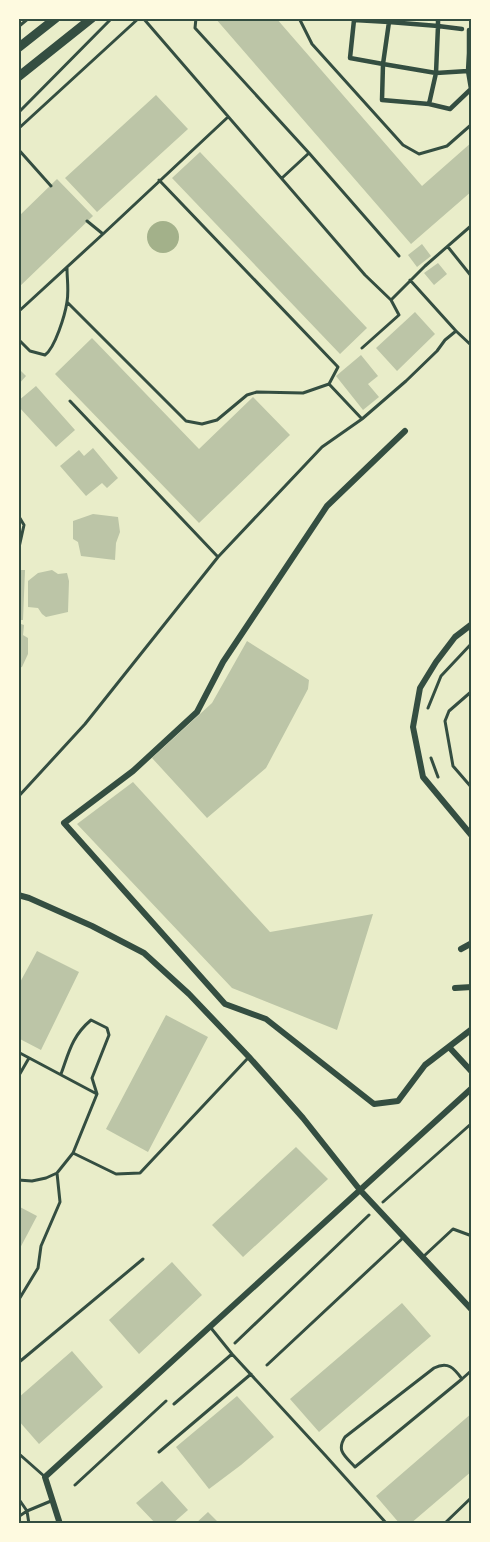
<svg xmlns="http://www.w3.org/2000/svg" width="490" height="1542" font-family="'Golos Text',sans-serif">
<rect width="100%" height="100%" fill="#e9edc9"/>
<path fill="#a3b18a" d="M147 237a16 16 0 1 1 32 0a16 16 0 1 1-32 0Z"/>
<path fill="#bcc5a7" d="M215 18H276L422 186 472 142V191L411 244Z
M156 95 188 129 97 212 65 178Z
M200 152 367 328 340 354 172 178Z
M57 179 93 216 18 288V217Z
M422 244 431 256 417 267 408 255Z
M438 263 447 274 434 285 424 273Z
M415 312 435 334 397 371 376 348Z
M92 338 199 449 253 397 290 435 199 523 55 374Z
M361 355 378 376 368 384 379 397 363 410 336 376Z
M18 368 26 376 18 385Z
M36 386 75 430 56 447 18 406V401Z
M93 448 118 478 107 488 102 483 86 496 60 466 79 450 84 456Z
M93 514 118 517 120 532 116 543 115 560 81 556 78 542 73 539V521Z
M18 570H25L23 620H18Z
M52 570 58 574 67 573 69 581 68 612 46 617 42 614 38 608 28 607V581L38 573Z
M18 623 24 625 23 635 28 638V654L22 667 18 668Z
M247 641 309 680 308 689 266 768 207 818 152 758 212 703Z
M133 782 270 932 373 914 337 1030 232 988 77 824Z
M37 951 79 972 41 1050 18 1038V986Z
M166 1015 208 1037 148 1152 106 1129Z
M296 1147 328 1179 243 1257 212 1225Z
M18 1206 37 1216 18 1252Z
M172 1262 202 1295 139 1354 109 1320Z
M402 1303 431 1336 319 1432 290 1399Z
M72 1351 103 1387 39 1444 18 1420V1398Z
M237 1396 274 1437 241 1465 209 1489 176 1447Z
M472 1413V1471L410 1524H400L376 1496Z
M162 1481 188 1510 172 1524H156L136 1503Z
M208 1512 220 1524H195Z"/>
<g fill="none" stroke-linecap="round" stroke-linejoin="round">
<path stroke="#344e41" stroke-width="3" d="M18 27 29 18
M18 113 112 18
M428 708 441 676 472 643
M431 758 438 777
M383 1202 472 1123
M235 1343 369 1215
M75 1485 166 1401"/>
<path stroke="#344e41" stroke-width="3" d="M143 18 365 275 391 300 399 315 362 348
M196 18 195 28 309 153 282 178
M301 18 300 20 312 44 403 145 419 154 447 146 472 124
M18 129 139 18
M18 149 51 186
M309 153 399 256
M103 234 228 117
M448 247 472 277
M391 300 425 266 472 225
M67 302 186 421 202 424 217 420 247 395 257 392 303 393 329 384 338 367 159 180
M18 312 103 234 87 221
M456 331 472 346
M18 339 30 351 45 355C55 348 65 315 67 302 69 291 67 279 67 268
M329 384 362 419
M70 401 218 557
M18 515 24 525 18 552
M472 691 449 711 445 721 453 766 472 788
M18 797 85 724 218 557 322 447 362 419 406 381 437 351 445 340 456 331 410 280
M18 1052 95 1093
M18 1077 29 1058
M73 1153 116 1174 140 1173 248 1058
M18 1180 32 1181 46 1178 57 1173 73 1153 97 1094 92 1078 109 1035 107 1028 91 1020C72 1036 69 1052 61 1074
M424 1256 453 1229 472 1236
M18 1301 38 1268 41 1246 60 1202 57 1173
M211 1328 232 1354 325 1455 387 1524
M18 1363 143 1259
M267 1365 404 1237
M462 1379 355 1467C345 1456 336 1451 345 1437L434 1368C448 1361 454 1368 462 1379L472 1370
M174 1404 232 1354
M159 1452 251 1374
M18 1453 44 1476
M18 1498 27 1511 29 1524
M18 1517 27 1511 51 1501
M444 1524 472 1497"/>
<path stroke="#344e41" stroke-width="4.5" d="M389 18V22L438 26 436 73 468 71 469 53 472 54
M438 18V26L462 29
M469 53V30
M436 73 383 64 389 22 354 20 350 58 383 64 382 100 429 104 436 73
M429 104 450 109 471 89 468 71"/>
<path stroke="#344e41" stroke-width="6" d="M405 431 327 506 223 662 197 712 133 771 64 823 225 1004 266 1019 374 1104 398 1101 425 1065 472 1029
M472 624 455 637 436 662 420 688 413 727 423 777 472 836
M18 895 29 898 92 926 144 953 189 994 249 1057 303 1118 360 1190 472 1310
M461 949 472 943
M455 988 472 987
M449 1047 472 1072
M60 1524 45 1477 472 1088"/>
<path stroke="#344e41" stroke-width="9" d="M18 48 56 18
M18 77 92 18"/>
</g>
<rect width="490" height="1542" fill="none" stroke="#fefae0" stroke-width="39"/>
<rect x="20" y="20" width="450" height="1502" fill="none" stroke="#344e41" stroke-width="2"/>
</svg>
